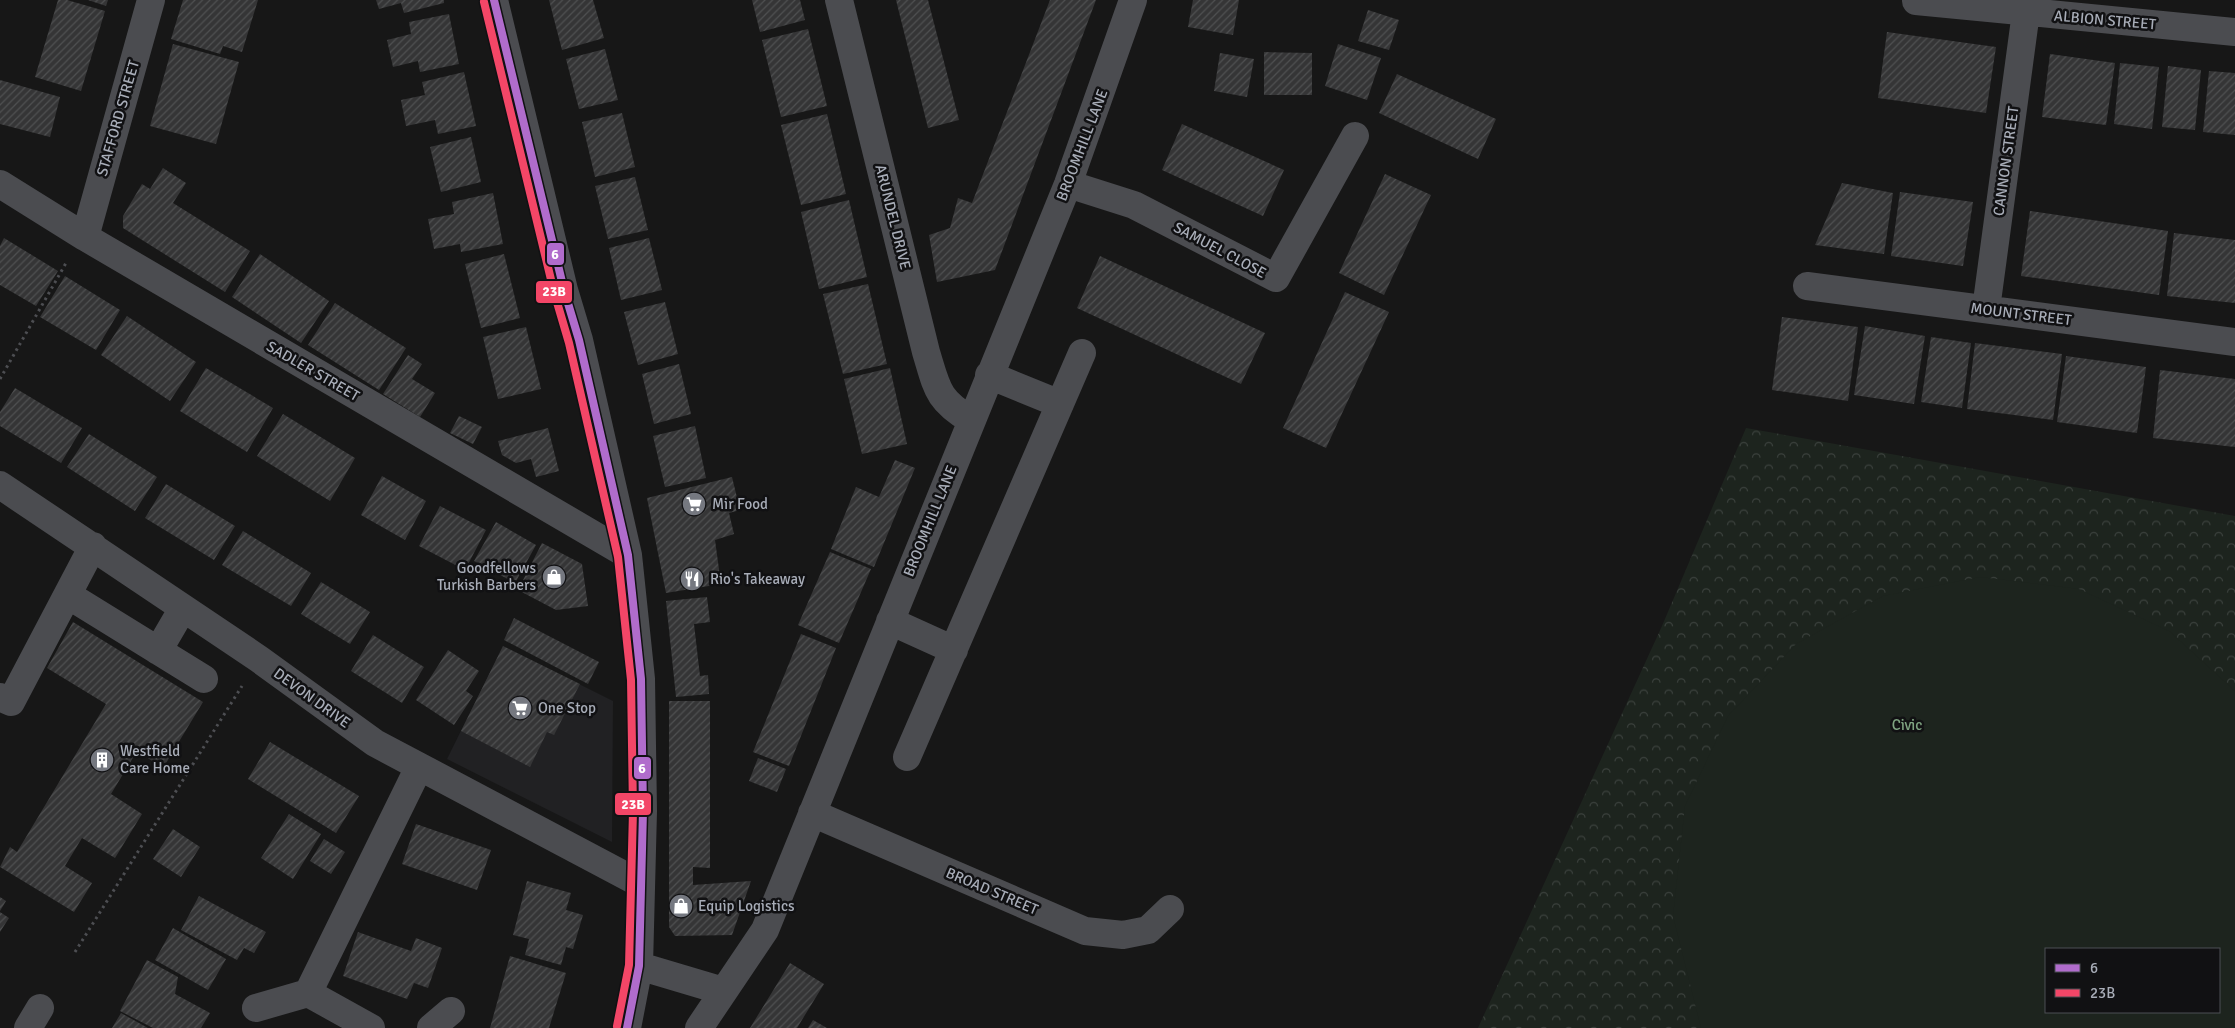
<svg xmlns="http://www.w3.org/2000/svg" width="2235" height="1028" font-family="Signika,sans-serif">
<defs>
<pattern id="forest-crowns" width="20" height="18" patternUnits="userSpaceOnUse" patternTransform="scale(1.25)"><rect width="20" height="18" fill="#1d241e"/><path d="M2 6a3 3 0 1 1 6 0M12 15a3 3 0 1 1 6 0" fill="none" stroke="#3b413d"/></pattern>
<pattern id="building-hatch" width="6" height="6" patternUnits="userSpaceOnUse" patternTransform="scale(1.25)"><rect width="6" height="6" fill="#353536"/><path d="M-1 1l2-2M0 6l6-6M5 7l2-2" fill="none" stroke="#4f5051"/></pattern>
</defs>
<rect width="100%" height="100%" fill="#171717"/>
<path fill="#212123" d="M503 646 613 701 612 842 447 759Z"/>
<path fill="url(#forest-crowns)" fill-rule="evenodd" d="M1746 428 2235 516V1028H1478L1662 626ZM2046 949H2219V1012H2046Z"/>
<path fill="#1d241e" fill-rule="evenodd" d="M1980 577 2079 589 2169 631 2235 691V1028H1701L1673 916 1685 806 1728 716 1796 644 1883 596ZM2046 949H2219V1012H2046Z"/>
<path fill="url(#building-hatch)" d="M58 0H67L105 11 81 91 35 77Z
M88 0H108L106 6Z
M183 0H258L242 52 223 46 220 54 171 39Z
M376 0H444V3L404 13 401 3 379 9Z
M549 0H593L604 38 562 50Z
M752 0H800L805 20 760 32Z
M896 0H928L959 120 928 128Z
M1050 0H1096L995 270 937 282 929 235 950 228 958 198 972 203Z
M1193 0H1239L1233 35 1188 27Z
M1368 10 1399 20 1389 50 1358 41Z
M449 14 459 64 420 72 418 61 393 67 387 40 411 34 409 22Z
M808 29 827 106 781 117 762 40Z
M1887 32 1996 47 1986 113 1878 98Z
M173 44 239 62 216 144 150 126Z
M1338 44 1381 58 1367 100 1325 86Z
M605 49 618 100 579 109 566 59Z
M1264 52 1312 53V95H1264Z
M1220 53 1254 59 1247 97 1214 91Z
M2050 54 2115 63 2106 125 2042 117Z
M2120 63 2159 67 2152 129 2114 124Z
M2168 66 2201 70 2195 130 2162 127Z
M2209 71 2235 73V135L2203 132Z
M464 72 476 126 438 134 435 120 406 126 401 100 425 95 422 82Z
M1397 74 1496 119 1478 159 1379 113Z
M0 80 60 97 50 137 0 124Z
M622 113 635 167 595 177 582 122Z
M827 114 846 194 801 205 781 125Z
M1182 124 1284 170 1263 216 1162 170Z
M471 137 481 182 441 192 430 147Z
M163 168 186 183 173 203 250 251 225 292 123 228V216L142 184 150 189Z
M1385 174 1431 195 1384 295 1339 273Z
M635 177 648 230 608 239 595 186Z
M1842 183 1893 193 1884 254 1815 245Z
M1900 192 1973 202 1963 266 1891 256Z
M493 193 503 244 461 252 460 244 434 249 428 219 454 214 452 202Z
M849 200 867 277 819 289 801 212Z
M2030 211 2168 231 2159 295 2021 276Z
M2174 233 2235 240V303L2167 296Z
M4 238 58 271 36 306 0 285V246Z
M649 238 662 290 621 300 609 248Z
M260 254 329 301 301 343 232 297Z
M504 254 520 318 481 328 465 264Z
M1100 256 1265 333 1241 384 1077 308Z
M65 276 120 310 96 350 40 317Z
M868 284 887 364 843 374 823 294Z
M1345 292 1389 312 1326 448 1283 428Z
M665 302 678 354 638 365 624 312Z
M335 303 406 348 379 390 308 345Z
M127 316 196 362 170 401 101 355Z
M1782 317 1858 327 1848 401 1772 390Z
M1865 326 1925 336 1914 404 1854 395Z
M526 327 541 389 498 399 483 337Z
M1931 337 1971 343 1962 408 1921 402Z
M1975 343 2062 354 2053 420 1967 409Z
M408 355 422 364 412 379 435 393 420 417 383 394Z
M2066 356 2146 367 2137 433 2057 422Z
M679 364 691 414 654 424 642 374Z
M206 368 273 408 247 452 180 411Z
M890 368 907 444 862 454 844 379Z
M2160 370 2235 379V447L2153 438Z
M15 388 82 428 61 463 0 426V412Z
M283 414 355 458 330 501 257 456Z
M459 416 482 427 473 444 450 433Z
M695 426 706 478 665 487 653 436Z
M548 428 559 471 536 477 531 459 516 463 502 455 498 441Z
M89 434 157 477 135 511 67 467Z
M895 460 915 468 874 567 831 549 856 487 879 497Z
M382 476 426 501 405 540 361 515Z
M732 477 740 510 729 513 734 534 715 540 721 584 666 593 647 498Z
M166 484 235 526 214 560 145 518Z
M440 506 486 530 465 570 419 546Z
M496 522 536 545 515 583 474 561Z
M243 531 311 573 291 606 222 565Z
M542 543 582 564 588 606 556 610 518 590Z
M830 552 871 569 839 643 798 625Z
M321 582 370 612 350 644 301 614Z
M707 597 710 622 694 624 700 676 708 675 709 694 676 697 666 601Z
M514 618 599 662 588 684 504 640Z
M73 622 203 702 163 768 137 751 111 794 142 814 115 858 82 838 65 866 92 883 74 912 0 867 10 847 17 852 106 704 47 668Z
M801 634 836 648 789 766 753 752Z
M373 635 424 667 402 703 351 671Z
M503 646 580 684 554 735 547 732 530 767 461 731Z
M448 650 479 671 466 691 473 696 454 725 416 700Z
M669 701H710V868L693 867V885L751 881 732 935 675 936 669 927Z
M270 742 359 796 336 833 248 779Z
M758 758 786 769 777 792 749 781Z
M289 814 321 834 293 879 261 858Z
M416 824 491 850 477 890 402 864Z
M173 829 200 847 181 877 153 859Z
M324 839 345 852 331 874 310 861Z
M527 881 571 893 566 910 583 915 573 949 566 947 561 965 525 955 529 939 513 935Z
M199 896 266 932 254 953 244 948 237 960 181 930Z
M0 897 6 901 0 911Z
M0 912 9 918 0 932Z
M173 928 226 959 208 990 155 960Z
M358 932 411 951 416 938 442 948 428 988 414 983 407 999 343 976Z
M510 956 566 973 549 1028H490Z
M147 960 178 977 175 994 210 1013 201 1028H153L120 1011Z
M790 963 824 984 797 1028H750Z
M121 1013 148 1028H112Z
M813 1020 827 1028H808Z"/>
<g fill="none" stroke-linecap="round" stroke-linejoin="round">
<path stroke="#4d4e52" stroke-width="3" stroke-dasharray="2.5 4" stroke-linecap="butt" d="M0 379 66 263
M75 952 242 686"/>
<path stroke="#4b4c50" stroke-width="28" d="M494 0 564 290 579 340 628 555 641 679 643 811 639 966 627 1028
M839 0 926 352C937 388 937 400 971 420
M1916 1 2235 32
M0 184 85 237 628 555
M1068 184 1134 205 1276 278 1355 136
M85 237 151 0
M1807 286 2235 342
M1986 309 2026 12
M989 375 1060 404
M0 485 259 659 375 743 641 884
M68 595 204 679
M890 621 954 650
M158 651 183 608
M0 697 11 702 93 546
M907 757 1082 353
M812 813 1085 931 1123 935 1148 930 1170 909
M639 966 723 991
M256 1008 308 993
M28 1028 40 1008
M371 1028 308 993 419 767
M431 1028 451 1011
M699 1028 765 930 1068 184 1133 0"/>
<g stroke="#111113" stroke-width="11">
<path id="bus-1" d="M494 0 564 290 579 340 628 555 641 679 643 811 639 966 627 1028"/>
</g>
<g stroke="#111113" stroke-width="11">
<path id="bus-2" d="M484 2 554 292 569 343 618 557 631 680 633 811 629 965 617 1026"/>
</g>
<use href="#bus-1" stroke="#b06ccc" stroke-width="8"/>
<use href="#bus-2" stroke="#f34667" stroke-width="8"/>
</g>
<defs>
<g id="supermarket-disc" transform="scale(1.25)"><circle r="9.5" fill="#757880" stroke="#111113"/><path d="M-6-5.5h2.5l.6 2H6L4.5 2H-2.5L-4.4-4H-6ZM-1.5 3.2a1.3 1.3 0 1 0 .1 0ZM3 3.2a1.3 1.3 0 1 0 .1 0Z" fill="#fff"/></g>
<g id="shop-disc" transform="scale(1.25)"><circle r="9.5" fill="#757880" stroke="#111113"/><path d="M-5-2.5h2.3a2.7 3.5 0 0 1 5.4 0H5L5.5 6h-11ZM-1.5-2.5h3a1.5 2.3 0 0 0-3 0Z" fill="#fff"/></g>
<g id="restaurant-disc" transform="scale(1.25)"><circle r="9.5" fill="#757880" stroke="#111113"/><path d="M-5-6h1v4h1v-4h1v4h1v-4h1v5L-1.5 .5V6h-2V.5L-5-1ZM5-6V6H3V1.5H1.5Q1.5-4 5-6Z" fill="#fff"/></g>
<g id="building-disc" transform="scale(1.25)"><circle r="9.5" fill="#757880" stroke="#111113"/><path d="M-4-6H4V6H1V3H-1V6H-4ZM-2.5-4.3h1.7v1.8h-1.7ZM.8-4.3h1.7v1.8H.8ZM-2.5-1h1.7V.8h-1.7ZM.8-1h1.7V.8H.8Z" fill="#fff"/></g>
</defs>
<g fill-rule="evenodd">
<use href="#supermarket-disc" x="694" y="504"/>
<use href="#shop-disc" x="554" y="577"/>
<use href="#restaurant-disc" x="692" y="579"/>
<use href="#supermarket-disc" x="520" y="708"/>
<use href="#building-disc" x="102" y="760"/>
<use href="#shop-disc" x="681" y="906"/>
</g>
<g text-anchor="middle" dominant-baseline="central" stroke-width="5" stroke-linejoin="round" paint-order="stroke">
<g font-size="15" fill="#a8adb8" stroke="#111113">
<text transform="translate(2105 20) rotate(5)">ALBION STREET</text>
<text transform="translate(118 118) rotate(-74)">STAFFORD STREET</text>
<text transform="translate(1082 145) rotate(-69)">BROOMHILL LANE</text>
<text transform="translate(2006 161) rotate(-82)">CANNON STREET</text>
<text transform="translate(893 217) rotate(76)">ARUNDEL DRIVE</text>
<text transform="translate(1220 250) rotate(28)">SAMUEL CLOSE</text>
<text transform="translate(2021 314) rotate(7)">MOUNT STREET</text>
<text transform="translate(313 371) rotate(30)">SADLER STREET</text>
<text transform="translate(930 521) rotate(-68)">BROOMHILL LANE</text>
<text transform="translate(312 698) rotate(36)">DEVON DRIVE</text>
<text transform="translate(992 891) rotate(23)">BROAD STREET</text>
</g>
<g font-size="15" fill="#a8adb8" stroke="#111113" text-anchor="start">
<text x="712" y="504">Mir Food</text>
<text x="536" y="568" text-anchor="end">Goodfellows<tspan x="536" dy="17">Turkish Barbers</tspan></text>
<text x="710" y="579">Rio's Takeaway</text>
<text x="538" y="708">One Stop</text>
<text x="120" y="751">Westfield<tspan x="120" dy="17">Care Home</tspan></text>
<text x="698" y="906">Equip Logistics</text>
</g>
<g font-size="15" fill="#7fa381" stroke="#111113">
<text x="1907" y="725">Civic</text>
</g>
</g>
<g stroke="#111113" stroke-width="2">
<rect x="546" y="242" width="19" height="24" rx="5" fill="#b06ccc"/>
<rect x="535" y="280" width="38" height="24" rx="5" fill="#f34667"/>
<rect x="633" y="756" width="19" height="24" rx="5" fill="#b06ccc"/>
<rect x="614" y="792" width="38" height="24" rx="5" fill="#f34667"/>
</g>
<g font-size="14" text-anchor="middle" font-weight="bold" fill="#fff">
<text x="555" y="259">6</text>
<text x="554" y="296">23B</text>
<text x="642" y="773">6</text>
<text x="633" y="809">23B</text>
</g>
<rect x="2045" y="948" width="175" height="65" fill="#111113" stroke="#4d4f55"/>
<rect x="2055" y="964" width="25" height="8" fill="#b06ccc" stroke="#4d4f55"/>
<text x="2090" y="973" font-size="15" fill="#a8adb8">6</text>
<rect x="2055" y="989" width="25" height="8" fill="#f34667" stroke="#4d4f55"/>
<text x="2090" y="998" font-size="15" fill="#a8adb8">23B</text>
</svg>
